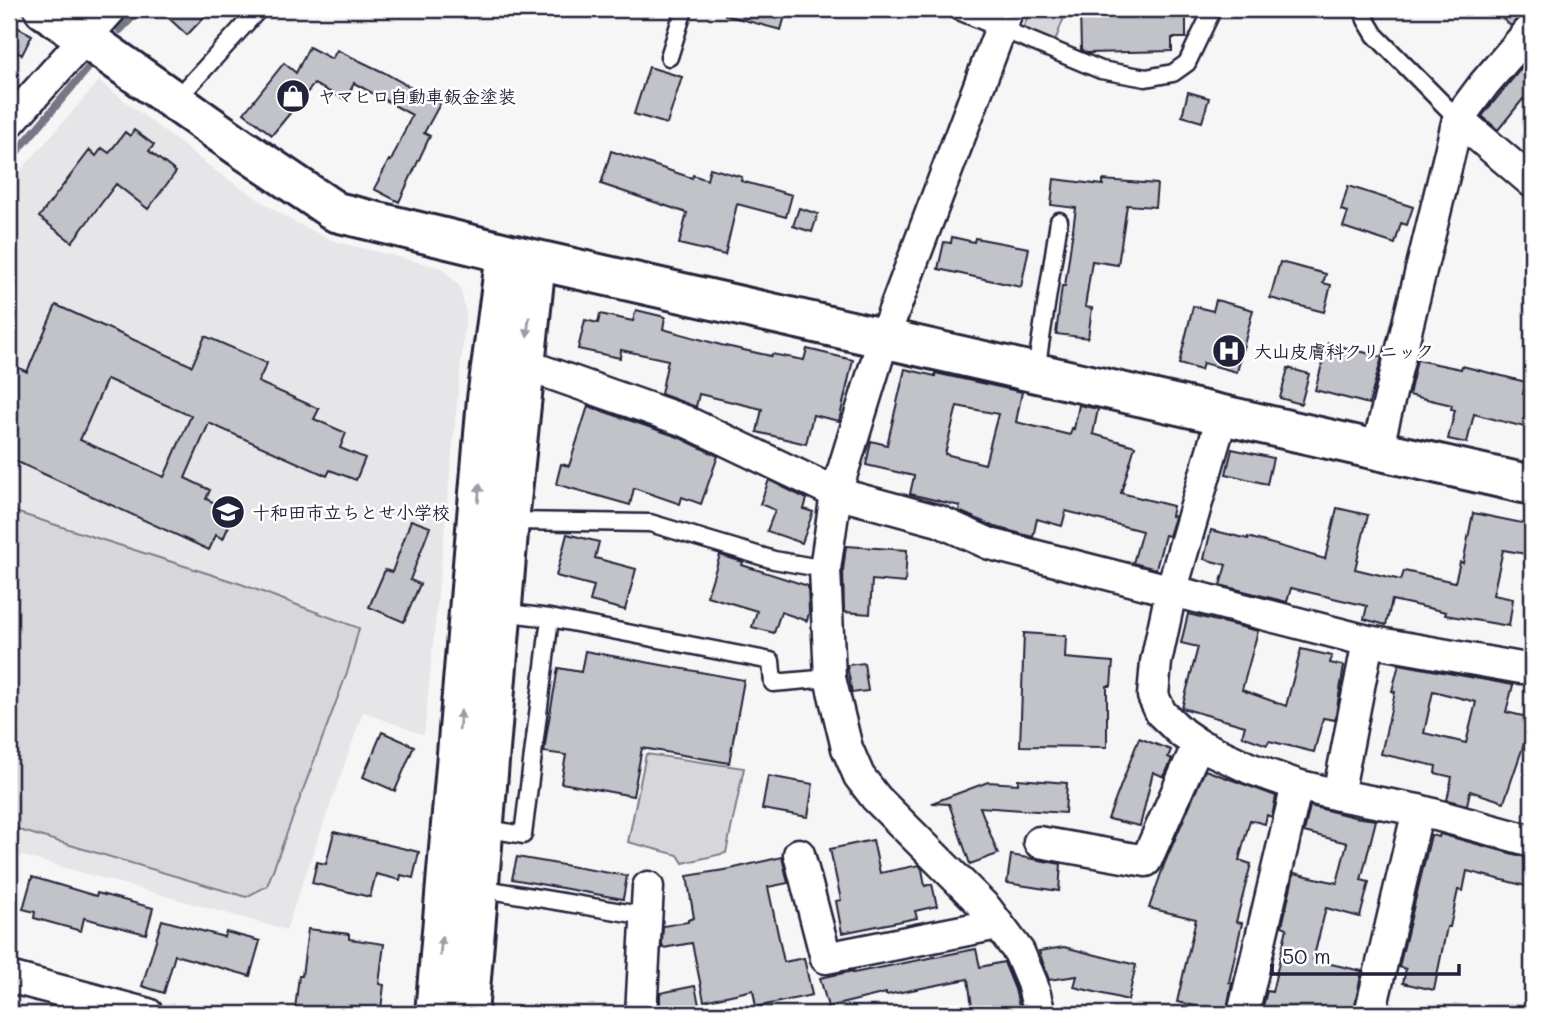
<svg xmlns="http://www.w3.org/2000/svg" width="1541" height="1023" font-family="Mali,'Klee One',sans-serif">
<rect width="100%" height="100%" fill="#f6f6f7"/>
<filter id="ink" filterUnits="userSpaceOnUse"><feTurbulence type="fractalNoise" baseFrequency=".0143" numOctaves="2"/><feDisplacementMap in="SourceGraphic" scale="14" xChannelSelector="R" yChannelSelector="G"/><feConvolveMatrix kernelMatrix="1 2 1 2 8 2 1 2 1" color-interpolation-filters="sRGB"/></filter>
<g filter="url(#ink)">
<path fill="#e6e6e9" d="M99 81 217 172 292 221 334 241 442 268 460 287 466 313 424 735 363 712 286 930 9 852V184Z"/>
<path fill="#d7d7db" stroke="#7c7c8b" stroke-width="2" d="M1031 9H1067L1054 44 1020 35Z
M9 510 241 584 359 628 348 670 267 886 246 897 9 827Z
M646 754 744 768 726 853 683 863 678 855 628 842Z"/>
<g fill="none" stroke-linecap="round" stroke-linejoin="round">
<path stroke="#767685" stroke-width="8" d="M120 30 140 9
M9 161 89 67"/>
</g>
<path fill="#c2c2c9" stroke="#22223b" stroke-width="2" fill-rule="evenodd" d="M159 9H212L187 35Z
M726 9H787L781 30 725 15Z
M1080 9H1171V13L1186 12V38H1172V51L1087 53 1081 50Z
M1491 9H1532V11L1519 16 1511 26Z
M9 23 32 35 22 55 9 48Z
M309 47 332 59 337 50 383 72 440 104 424 133 430 136 399 202 374 189 389 160 391 161 412 115 354 83 346 100 314 84 272 135 244 113 284 63 296 73Z
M1532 55V107L1523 99 1498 130 1482 116Z
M649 67 682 77 667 124 634 114Z
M1188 92 1209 98 1202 122 1182 116Z
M134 130 154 145 149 151 176 172 148 209 116 184 72 242 39 217 90 150 96 156 102 148 109 153 125 132 130 136Z
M611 151 692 178 693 175 707 180 710 168 742 177 741 181 792 195 786 217 737 204 725 255 679 244 687 213 601 184Z
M1054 179 1103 185V180L1157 184 1155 207 1127 205 1118 265 1092 261 1085 307 1092 308 1088 338 1056 334 1062 286H1065L1076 208 1051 205Z
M1348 186 1413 207 1407 225 1401 223 1395 244 1343 227 1348 212 1341 210Z
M799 208 818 214 812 232 793 226Z
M952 237 974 242 975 238 1029 248 1021 287 938 269 944 242 951 243Z
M1280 262 1326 274 1323 283 1331 285 1324 312 1270 298Z
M1216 300 1253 310 1237 372 1203 363 1201 370 1179 364 1193 306 1213 311Z
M56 305 192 366 205 336 267 363 258 382 319 409 314 419 346 433 340 448 365 458 356 480 330 470 327 476 209 423 185 478 210 490 206 499 235 512 223 539 216 535 209 550 9 458V363L27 372ZM107 379 191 416 164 477 80 440Z
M636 310 665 317 663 329 721 345 771 356 772 354 804 360 807 349 853 360 839 421 813 415 806 444 757 432 762 409 699 394 696 407 661 394 668 360 621 350 620 358 578 349 585 320 598 323 600 314 633 321Z
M1328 343 1382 357 1369 404 1315 390Z
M1417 360 1461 369 1462 366 1526 382 1523 394 1532 397V429L1474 414 1467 443 1448 439 1455 410 1451 409 1452 405 1409 395Z
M1288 368 1309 374 1301 404 1280 398Z
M905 369 935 376V373L1022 392 1016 422 1070 435 1072 428 1074 429 1079 405 1098 409 1093 434 1135 446 1121 493 1173 506 1171 516 1175 517 1169 536 1165 535 1156 569 1133 563 1142 531 1066 511 1062 526 1037 519 1033 537 995 527 959 511 960 506 910 494 914 476 866 465 871 441 887 445ZM957 406 998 414 985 464 945 454Z
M588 406 678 437 718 456 701 504 682 497 680 504 634 488 630 505 556 484 561 464 569 466Z
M1232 449 1273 458 1267 484 1226 474Z
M769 480 807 499 804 509 813 512 802 543 767 531 775 510 760 504Z
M1337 508 1368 515 1355 569 1401 580 1404 571 1455 582 1460 562 1463 563 1473 513 1532 525V555L1503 550 1493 595 1513 599 1509 626 1445 615 1446 612 1392 600 1386 625 1364 619 1367 606 1291 588 1287 602 1220 585 1226 565 1204 559 1211 530 1248 539V537L1325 559Z
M411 520 430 527 410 580 420 584 404 622 369 607 385 570 392 572Z
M567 534 599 542 595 558 636 569 625 610 590 601 594 586 556 576Z
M846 546 907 550 905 583 872 580 870 614 844 612 843 570Z
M720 555 743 562 742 565 808 586 809 612 807 621 781 612 774 633 752 627 757 611 707 596Z
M1188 614 1258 631 1242 690 1286 706 1301 649 1332 656 1330 663 1344 666 1335 720 1323 718 1314 752 1269 741 1267 745 1242 736 1245 726 1182 708 1198 647 1181 643Z
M1024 633 1066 636 1065 658 1113 662 1111 686H1107V747L1020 746Z
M585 651 744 680 729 763 642 748 633 796 561 783 566 755 544 752 547 731 558 668 581 672Z
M864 663 868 691 852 693 847 665Z
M1399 664 1513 685 1506 712 1531 718 1526 738 1504 802 1470 791 1467 805 1447 800 1452 777 1435 773 1436 766 1381 754 1395 692 1392 691ZM1433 691 1476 702 1466 743 1424 733Z
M382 732 414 746 395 791 363 777Z
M1139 738 1171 750 1168 757 1172 759 1164 777 1153 772 1140 826 1108 819Z
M1205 770 1276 796 1272 817 1267 815 1265 824 1250 820 1239 860 1251 864 1236 922 1242 923 1229 982 1232 983 1226 1013 1177 1002 1196 919 1149 908 1165 862Z
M768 776 813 784 808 817 762 809Z
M1018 779 1067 783 1065 813 980 807 998 854 970 864 949 804 932 803 988 782 1018 784Z
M1310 806 1354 817 1376 820 1361 880 1369 882 1360 917 1326 908 1313 960 1362 971 1353 1014H1261L1267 991 1272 992 1287 928 1282 926 1294 873 1337 883 1347 843 1304 832Z
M334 832 419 852 413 878 401 875 400 880 376 874 370 897 312 883 317 862 326 864Z
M1440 834 1532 859 1526 886 1467 871 1463 891 1458 890 1450 927H1447L1434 990 1403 983 1406 969 1399 967 1431 835 1439 837Z
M873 840 880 873 919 865 922 869 925 886 932 884 937 906 915 911 917 918 842 933 836 901 841 900 830 849Z
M1011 855 1061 864 1059 891 1007 883Z
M517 857 627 876 623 899 512 879Z
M782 857 788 883 768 887 784 962 804 958 812 995 756 1007 753 990 704 1001 692 943 663 948 662 943 663 926 688 922V920L694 918 687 876 730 869Z
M32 877 96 896 97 893 153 908 146 934 84 918 81 931 34 918 35 912 23 909Z
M162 920 224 937 226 932 260 941 250 976 175 955 164 993 142 986Z
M308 929 349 934V939L384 944 379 984 384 985 381 1009 349 1006 348 1014 295 1009 299 976H302Z
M1064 947 1136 965 1128 1000 1074 987 1077 976 1049 980 1039 951Z
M976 949 980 967 1004 962 1015 989 1021 1014H973L968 979 886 995V993L828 1007 820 978 853 971V973Z
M695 986 701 1014H660V993Z"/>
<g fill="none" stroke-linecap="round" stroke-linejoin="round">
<g stroke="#22223b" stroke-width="21">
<path id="service" d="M954 9 1101 70 1146 78 1173 73 1187 63 1210 15
M1363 9 1366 20 1375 35 1458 119
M669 57 684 9
M175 101 259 9
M1036 371 1059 221
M509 521 650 523 774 560 825 569
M550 618 771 661 773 683 830 678
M484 828 523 835 550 618 501 612
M479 888 646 916"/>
</g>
<g stroke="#22223b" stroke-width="35">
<path id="minor" d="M1008 9 884 337 836 493 825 569 830 678 847 748 859 776 876 798 986 908 1019 952 1032 983 1040 1014
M1458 119 1532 182
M9 123 111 9
M523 364 685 421 836 493 939 521 990 544 1368 641 1521 668
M1222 416 1171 592 1156 662 1153 696 1161 713 1182 733 1198 744 1249 768 1297 785 1338 795 1418 810 1532 841
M1377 450 1458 119 1484 84 1532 28
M1338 795 1368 641
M1039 842 1146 861 1198 744
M799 854 826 958 998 924
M9 977 148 1014
M641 1014 648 887
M1243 1014 1297 785
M1370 1014 1418 810"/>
</g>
<g stroke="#22223b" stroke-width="44">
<path id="tertiary" d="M44 9 240 147 336 212 506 253 1532 485
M435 1014 487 399 506 253
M468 1014 509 521 536 260"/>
</g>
<use href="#service" stroke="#fff" stroke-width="16"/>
<use href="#minor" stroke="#fff" stroke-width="30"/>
<use href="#tertiary" stroke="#fff" stroke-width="38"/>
</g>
<defs><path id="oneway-solid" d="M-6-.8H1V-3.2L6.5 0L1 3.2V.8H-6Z" transform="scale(1.75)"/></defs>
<g fill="#9c9ca7">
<use href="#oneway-solid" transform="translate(528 327) rotate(97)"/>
<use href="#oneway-solid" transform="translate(479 493) rotate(-85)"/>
<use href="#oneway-solid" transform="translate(460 720) rotate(-85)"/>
<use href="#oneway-solid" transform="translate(441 946) rotate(-85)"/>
</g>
</g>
<defs>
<g id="shop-disc" transform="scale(1.75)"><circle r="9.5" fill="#22223b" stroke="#fff"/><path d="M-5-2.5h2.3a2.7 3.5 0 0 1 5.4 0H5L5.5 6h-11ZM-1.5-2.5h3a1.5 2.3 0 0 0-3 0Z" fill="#fff"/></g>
<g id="hospital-disc" transform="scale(1.75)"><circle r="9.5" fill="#22223b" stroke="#fff"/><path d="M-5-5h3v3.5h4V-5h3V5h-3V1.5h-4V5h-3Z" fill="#fff"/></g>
<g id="school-disc" transform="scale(1.75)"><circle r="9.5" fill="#22223b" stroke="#fff"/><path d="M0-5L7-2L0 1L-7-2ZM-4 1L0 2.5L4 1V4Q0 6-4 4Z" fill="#fff"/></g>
</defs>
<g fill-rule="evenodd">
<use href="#shop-disc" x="293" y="96"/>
<use href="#hospital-disc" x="1229" y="351"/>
<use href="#school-disc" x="228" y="512"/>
</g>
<g text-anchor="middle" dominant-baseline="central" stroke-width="5" stroke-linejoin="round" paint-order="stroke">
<g font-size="18" font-weight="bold" fill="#22223b" stroke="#fff" text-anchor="start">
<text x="318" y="96">ヤマヒロ自動車鈑金塗装</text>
<text x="1254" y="351">大山皮膚科クリニック</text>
<text x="252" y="512">十和田市立ちとせ小学校</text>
</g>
</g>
<rect width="1541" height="1023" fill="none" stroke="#fff" stroke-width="35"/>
<rect x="18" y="18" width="1506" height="988" fill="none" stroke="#22223b" stroke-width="2.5" filter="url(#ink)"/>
<path d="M1272 964v10h187v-10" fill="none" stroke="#22223b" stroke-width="3.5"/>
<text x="1282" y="964" font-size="21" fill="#22223b" stroke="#ffffff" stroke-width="5" paint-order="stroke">50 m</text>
</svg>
